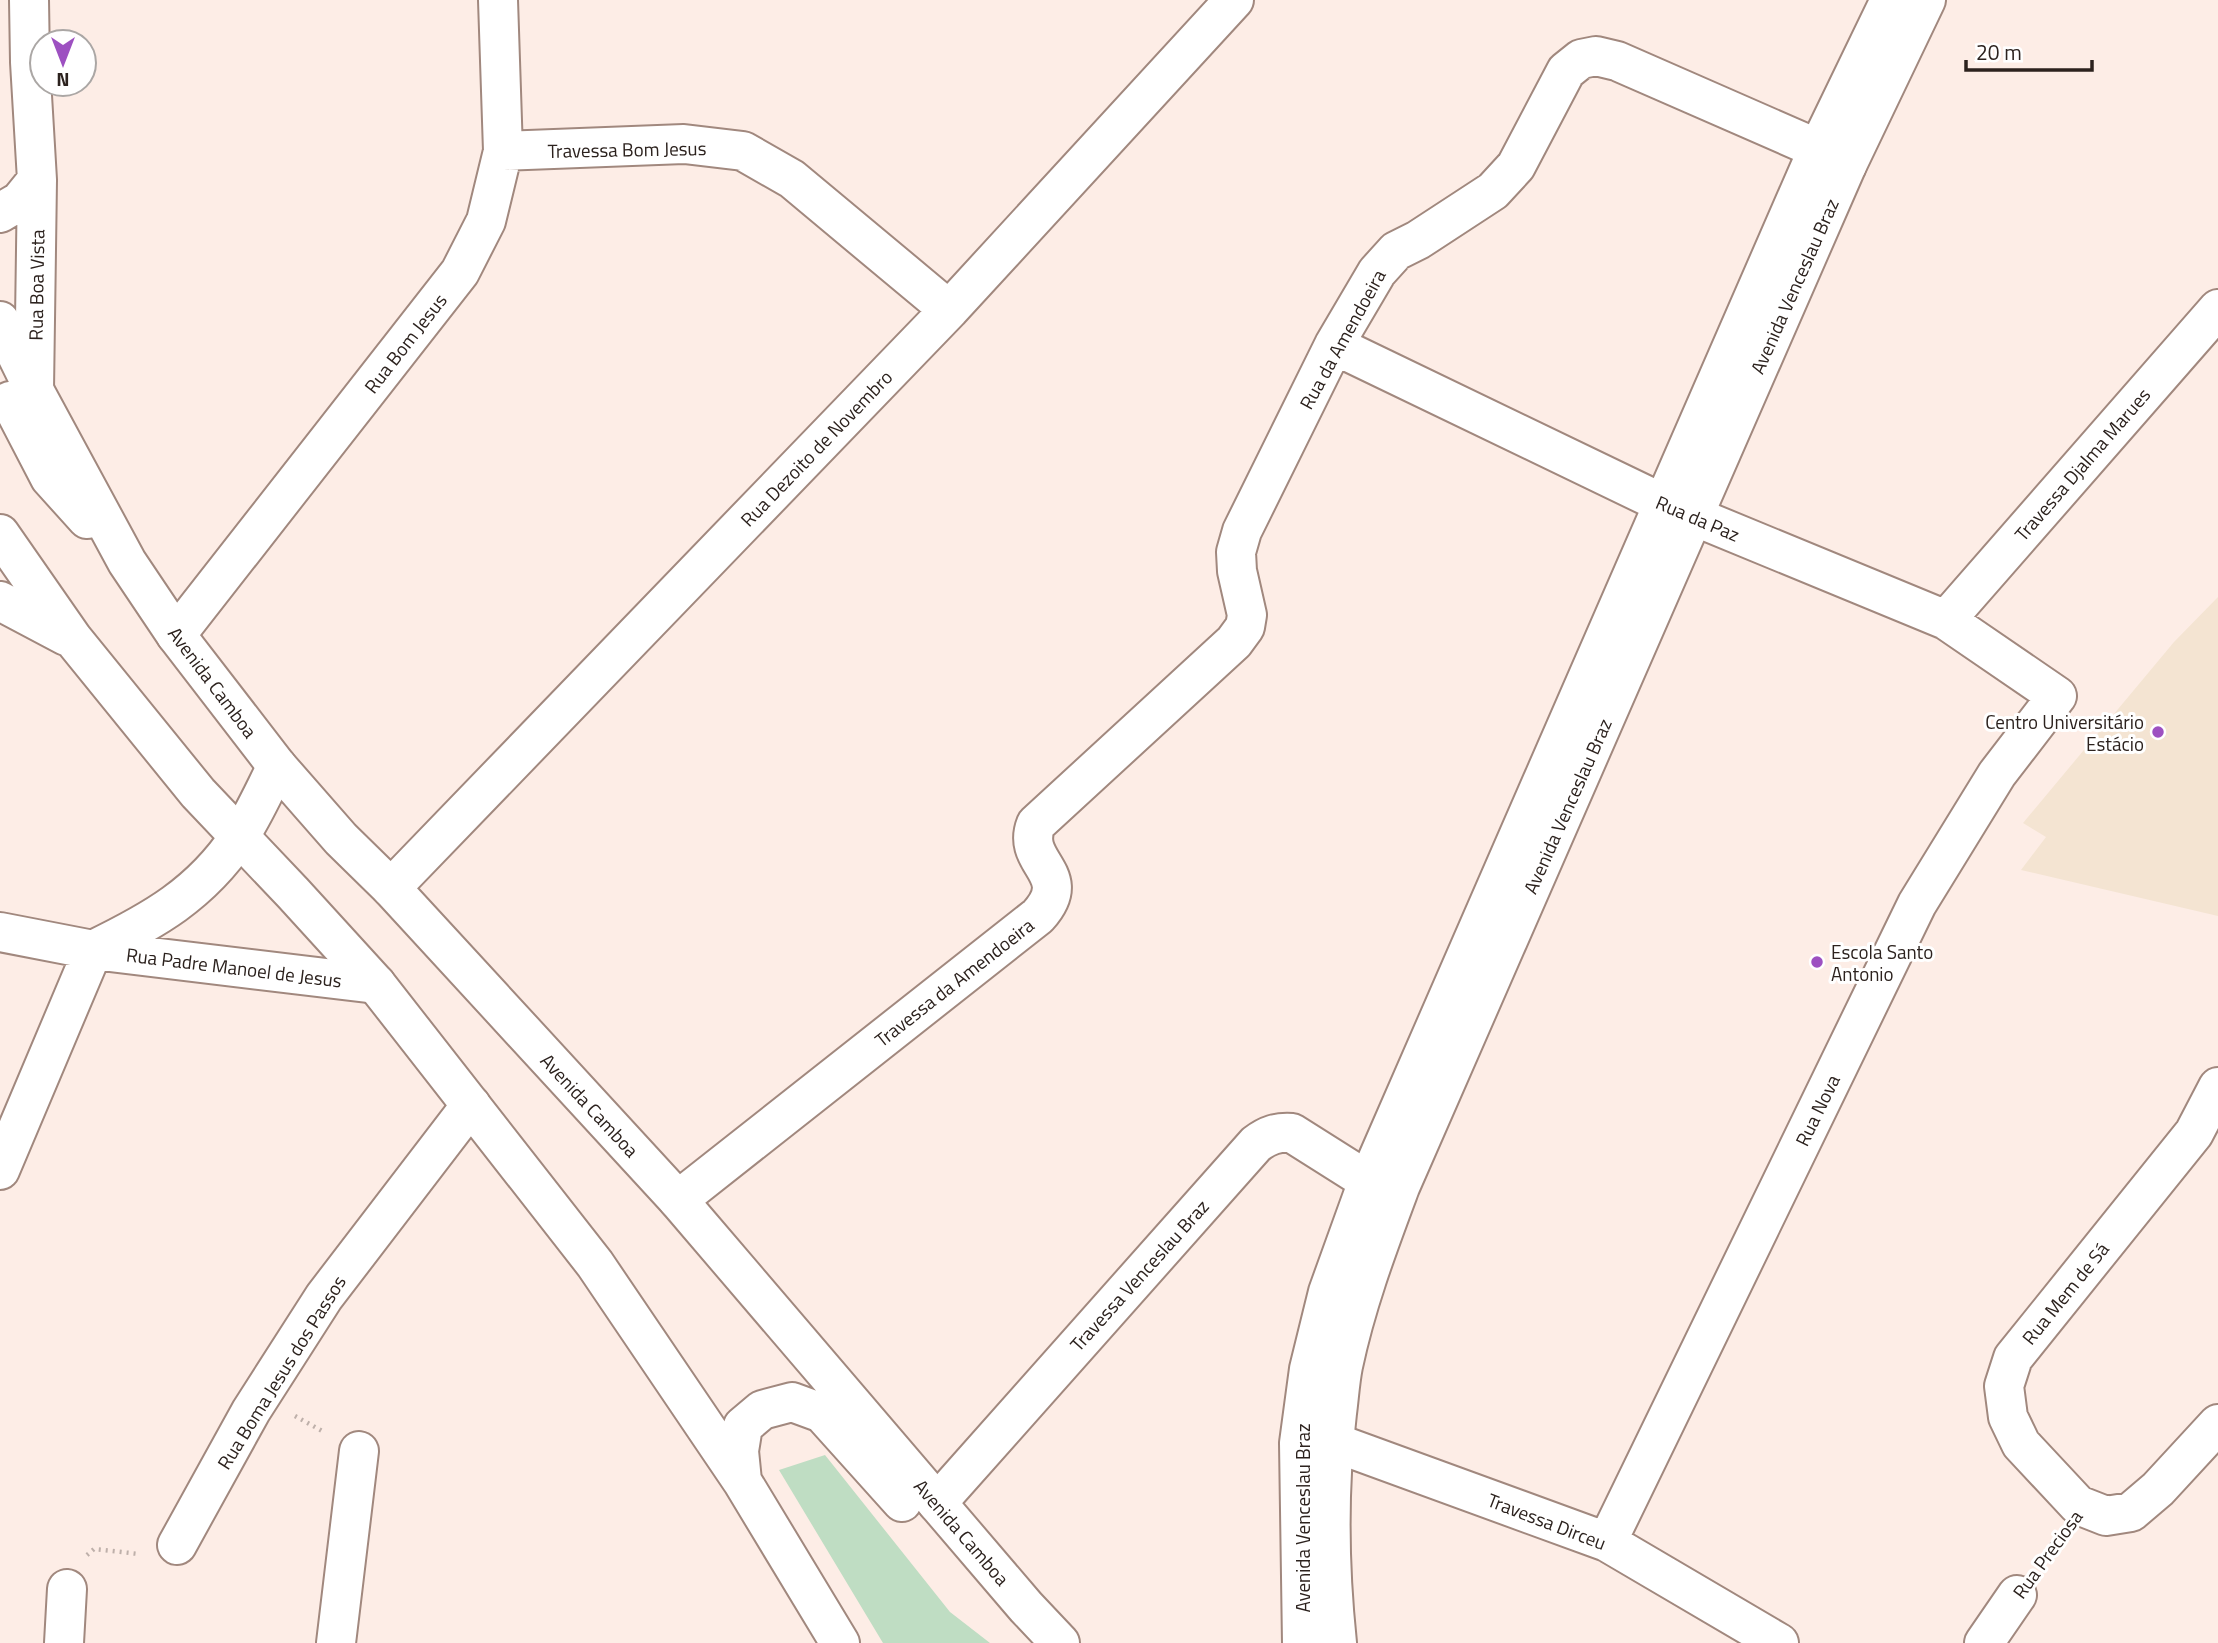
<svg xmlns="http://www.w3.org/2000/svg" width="2218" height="1643" font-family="'Titillium Web',sans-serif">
<rect width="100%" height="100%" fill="#fdede6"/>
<path fill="#f4e4d2" d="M2218 597V916L2021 870 2046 837 2023 823 2174 642Z"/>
<path fill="#bfddc3" d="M825 1455 950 1612 990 1643H883L779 1470Z"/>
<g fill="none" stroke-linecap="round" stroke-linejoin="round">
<g stroke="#a1887e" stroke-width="42">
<path id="minor" d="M29 0 30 62 37 180 34 390
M503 151 684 144 743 151 792 179 949 310
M0 213 20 201 37 180
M1334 345 1662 503 1946 620 2057 696 1997 774 1917 904 1607 1542
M1946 620 2218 309
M176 635 460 272 486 221 503 151 498 0
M391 888 949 310 1234 0
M0 932 93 950 376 984
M2218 1087 2194 1133 2013 1358 2004 1386 2008 1417 2021 1444 2078 1505 2106 1516 2131 1512 2158 1489 2218 1424
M0 1170 93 950C153 921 201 894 239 837 254 815 265 789 277 766
M678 1200 1038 916C1077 873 1020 864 1036 824L1234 642 1245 627 1247 615 1237 571 1236 552 1242 531 1334 345 1377 272 1396 251 1418 240 1493 191 1516 166 1566 71 1581 59 1596 56 1617 61 1818 149 1847 165
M1301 1443 1333 1442 1607 1542 1779 1643
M937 1503 1256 1144C1268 1135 1277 1132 1292 1133L1368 1181
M177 1545 251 1411 324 1297 471 1105
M64 1643 67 1589
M336 1643 359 1451
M1984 1643 2017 1595"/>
</g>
<g stroke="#a1887e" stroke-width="42">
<path id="major" d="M0 321 34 390 127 562 176 635 277 766 341 839 391 888 678 1200 1026 1607 1060 1643
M10 401 50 478 87 519
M0 534 73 639 198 793 293 893 376 984 595 1264 742 1481 840 1643
M0 601 66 636
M742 1481 739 1451 743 1426 762 1410 792 1402 822 1413 902 1502
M1302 1643 1299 1443 1309 1369 1328 1292 1368 1181 1818 149 1890 0
M1337 1643C1329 1567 1328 1489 1337 1413 1339 1398 1340 1381 1343 1366 1356 1304 1378 1246 1400 1187L1847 165 1926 0"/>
</g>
<path stroke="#beb0aa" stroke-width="4.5" stroke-dasharray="2 5" stroke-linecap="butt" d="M295 1416 324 1432
M87 1555 94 1549 139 1554
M2039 1562 2056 1538"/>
<use href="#minor" stroke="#fff" stroke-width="38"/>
<use href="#major" stroke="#fff" stroke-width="38"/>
</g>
<g fill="#9d50c1" stroke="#fff" stroke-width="2.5">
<circle cx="2158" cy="732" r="7"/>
<circle cx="1817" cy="962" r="7"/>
</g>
<g text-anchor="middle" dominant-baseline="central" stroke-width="6" stroke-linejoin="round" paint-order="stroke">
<g font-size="19" fill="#2c221e" stroke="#fff">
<text transform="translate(627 149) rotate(-1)">Travessa Bom Jesus</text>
<text transform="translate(36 285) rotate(-89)">Rua Boa Vista</text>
<text transform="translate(1794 286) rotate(-66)">Avenida Venceslau Braz</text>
<text transform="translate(1342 339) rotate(-61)">Rua da Amendoeira</text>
<text transform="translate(405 343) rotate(-52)">Rua Bom Jesus</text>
<text transform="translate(816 448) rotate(-46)">Rua Dezoito de Novembro</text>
<text transform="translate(2082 464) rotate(-49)">Travessa Djalma Marues</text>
<text transform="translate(1698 518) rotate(23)">Rua da Paz</text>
<text transform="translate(213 682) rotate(53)">Avenida Camboa</text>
<text transform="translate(1567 806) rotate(-66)">Avenida Venceslau Braz</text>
<text transform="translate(234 967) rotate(7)">Rua Padre Manoel de Jesus</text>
<text transform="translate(954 982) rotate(-38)">Travessa da Amendoeira</text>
<text transform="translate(590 1105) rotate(47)">Avenida Camboa</text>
<text transform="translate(1817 1110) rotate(-64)">Rua Nova</text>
<text transform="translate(1139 1275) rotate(-48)">Travessa Venceslau Braz</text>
<text transform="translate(2065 1293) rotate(-51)">Rua Mem de Sá</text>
<text transform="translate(281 1372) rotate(-58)">Rua Boma Jesus dos Passos</text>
<text transform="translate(1302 1518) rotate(-90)">Avenida Venceslau Braz</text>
<text transform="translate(1547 1521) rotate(21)">Travessa Dirceu</text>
<text transform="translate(962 1532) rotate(49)">Avenida Camboa</text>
<text transform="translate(2047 1554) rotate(-54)">Rua Preciosa</text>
</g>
<g font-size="19" fill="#2c221e" stroke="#fff" text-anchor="end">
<text x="2144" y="721">Centro Universitário<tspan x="2144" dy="22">Estácio</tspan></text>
<text x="1831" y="951" text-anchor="start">Escola Santo<tspan x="1831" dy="22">Antonio</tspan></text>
</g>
</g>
<g transform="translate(63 63) rotate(180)"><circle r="33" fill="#ffffff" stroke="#aba7a5" stroke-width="2"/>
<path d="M0-5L12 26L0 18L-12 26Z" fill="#9d50c1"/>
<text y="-10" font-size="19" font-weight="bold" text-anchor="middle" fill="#2c221e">N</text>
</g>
<path d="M1966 60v10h126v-10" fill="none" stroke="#2c221e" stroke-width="3.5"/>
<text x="1976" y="60" font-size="21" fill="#2c221e" stroke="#ffffff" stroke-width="5" paint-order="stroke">20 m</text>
</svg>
